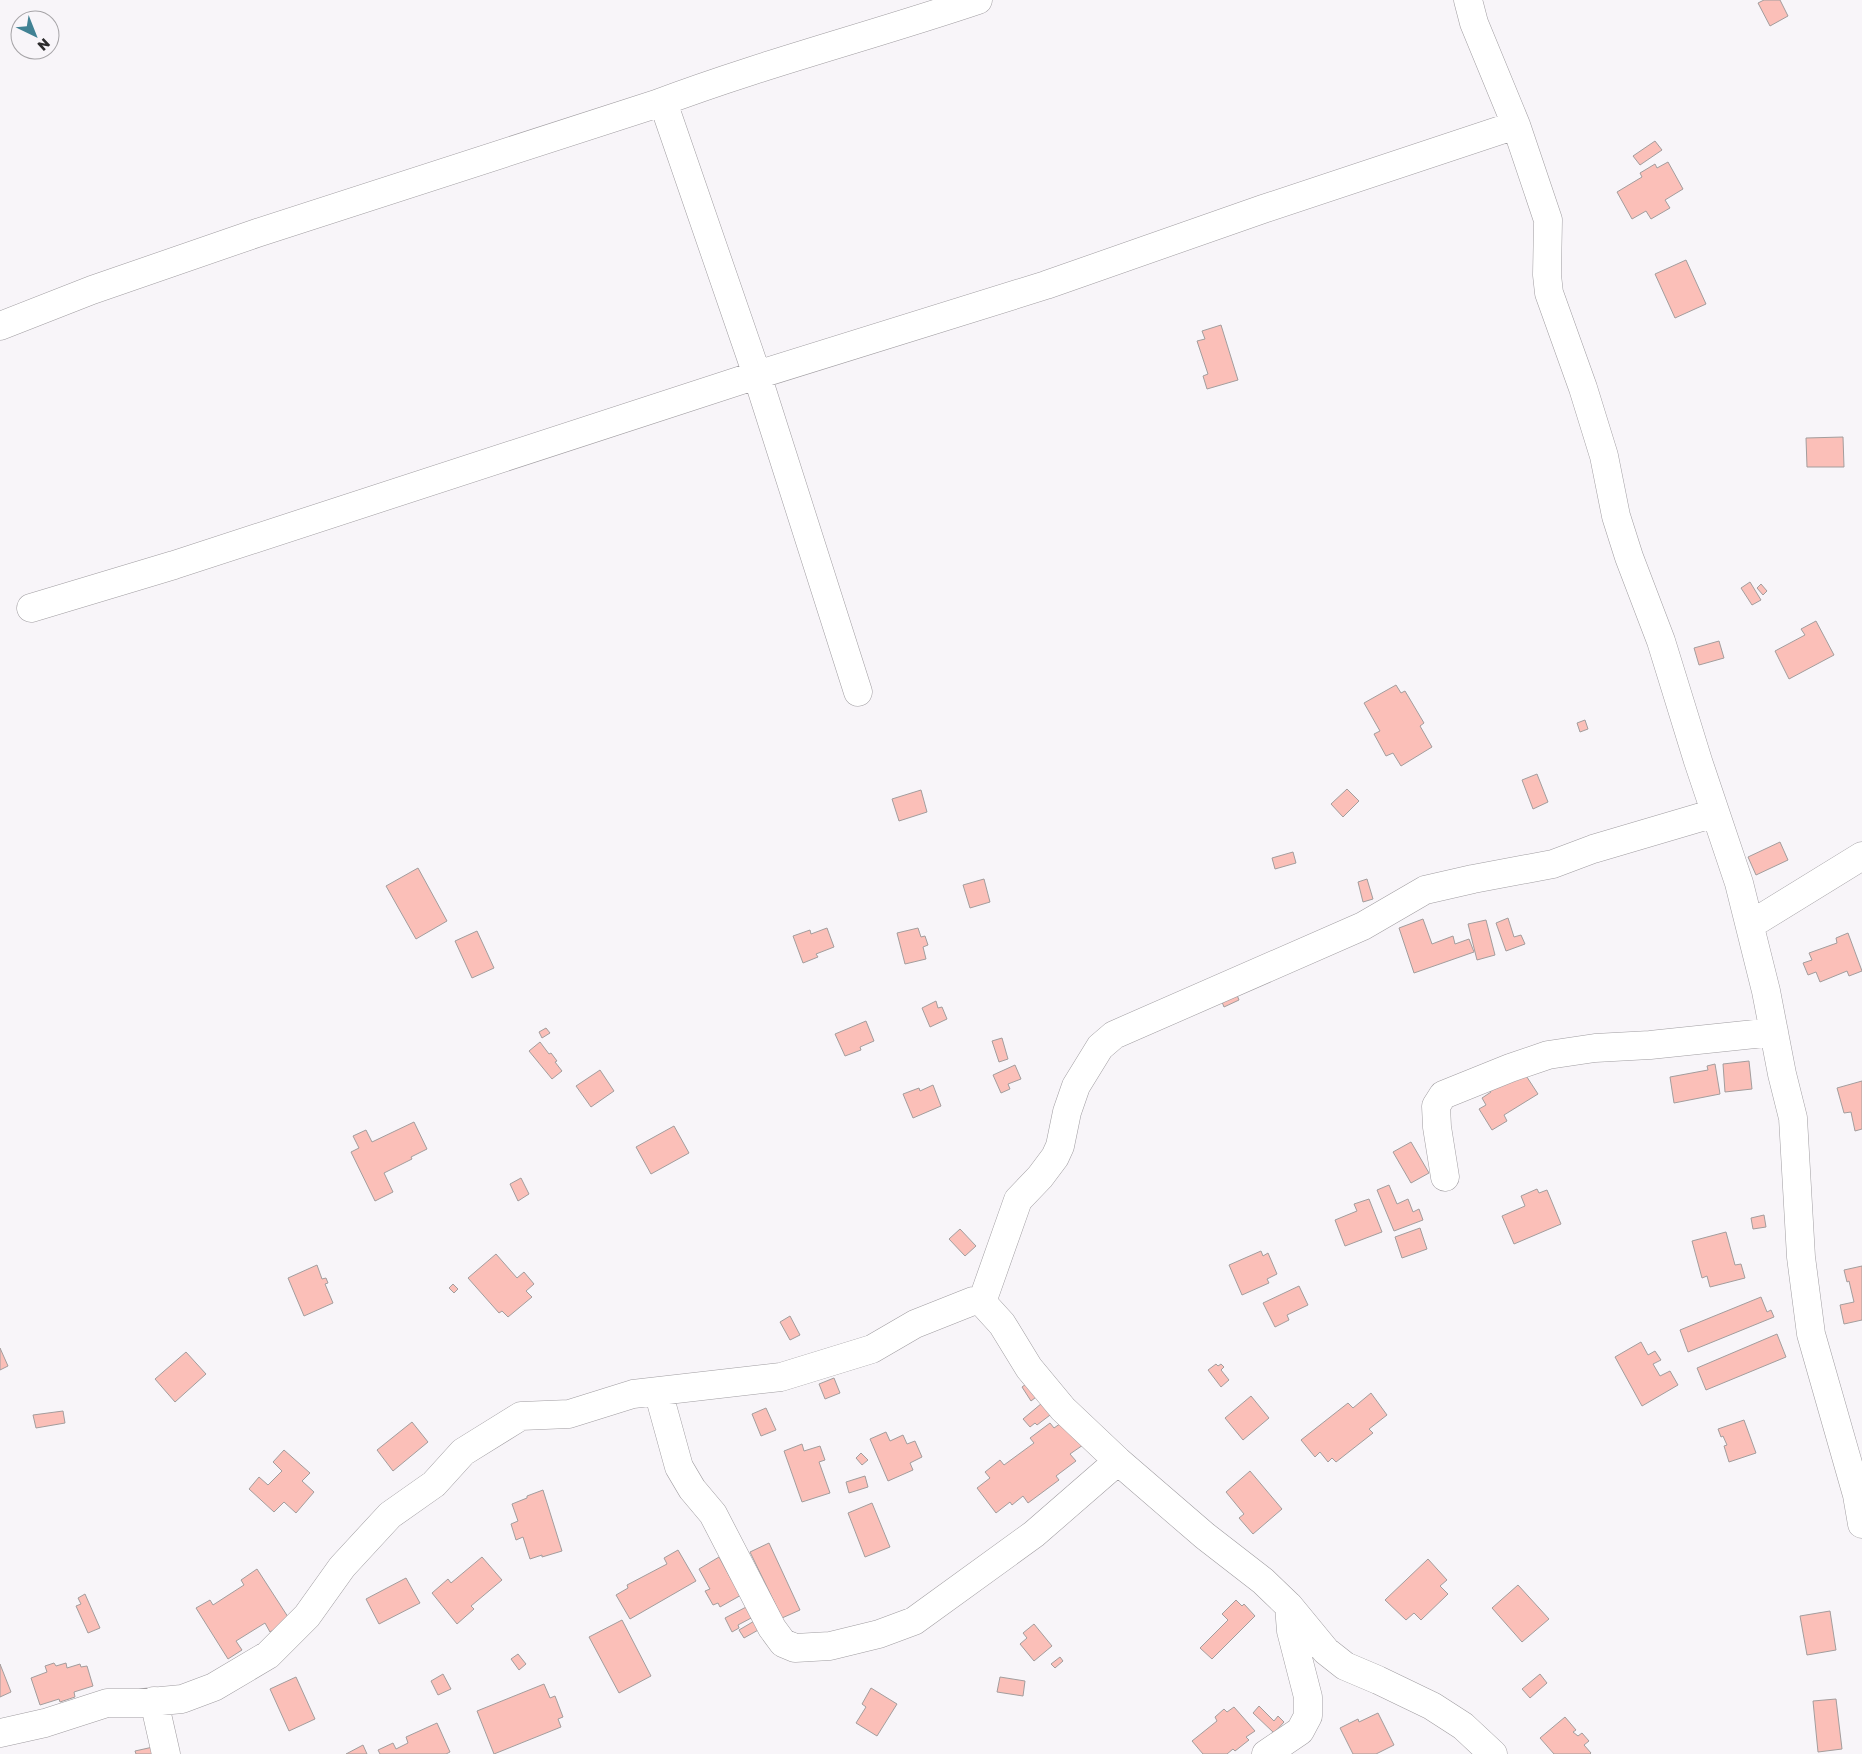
<svg xmlns="http://www.w3.org/2000/svg" width="1862" height="1754" font-family="'Golos Text',sans-serif">
<rect width="100%" height="100%" fill="#f8f5f9"/>
<path fill="#fbbfb8" stroke="#a39d9d" d="M1764 0H1780L1788 16 1770 26 1758 3Z
M1655 141 1662 150 1640 165 1633 156Z
M1668 162 1683 189 1665 200 1670 208 1651 219 1646 211 1632 219 1617 192 1642 177 1640 173 1655 164 1657 168Z
M1686 260 1706 304 1675 318 1655 274Z
M1221 325 1238 380 1207 389 1203 376 1208 374 1197 341 1205 339 1202 331Z
M1843 437 1844 467H1807L1806 438Z
M1750 582 1761 600 1752 605 1741 588Z
M1761 584 1767 591 1763 595 1757 588Z
M1816 621 1834 655 1789 679 1775 651 1805 635 1801 629Z
M1719 641 1724 658 1699 665 1694 648Z
M1396 685 1401 693 1405 691 1424 723 1420 726 1432 747 1401 766 1393 753 1386 756 1374 734 1380 731 1364 703Z
M1585 720 1588 729 1580 732 1577 723Z
M1537 774 1548 802 1533 809 1522 780Z
M1347 789 1359 801 1343 817 1331 804Z
M921 790 927 812 899 821 892 799Z
M1780 842 1788 860 1756 875 1748 857Z
M1293 852 1296 863 1275 869 1272 858Z
M418 868 447 921 416 939 386 886Z
M984 879 990 902 970 908 963 885Z
M1367 879 1373 899 1363 902 1358 882Z
M1508 918 1514 937 1521 935 1525 944 1506 951 1496 923Z
M1423 919 1432 944 1453 936 1455 944 1469 939 1474 952 1414 973 1399 928Z
M1486 920 1495 955 1477 960 1468 924Z
M827 928 834 947 816 954 818 957 803 963 793 936 810 930 811 934Z
M918 928 921 937 925 936 928 945 923 947 926 959 905 964 897 933Z
M477 931 494 968 472 978 455 941Z
M1848 933 1862 971 1849 976 1847 971 1820 982 1816 972 1808 975 1803 963 1812 960 1809 953 1837 943 1836 938Z
M1235 990 1239 1000 1224 1007 1220 997Z
M936 1001 938 1008 942 1007 947 1019 930 1027 922 1008Z
M866 1021 874 1041 860 1047 861 1050 845 1056 835 1034Z
M546 1028 550 1033 542 1038 539 1032Z
M1002 1038 1008 1059 999 1062 992 1041Z
M540 1042 549 1054 551 1053 557 1061 555 1062 562 1071 552 1079 529 1051Z
M1749 1061 1752 1089 1725 1092 1723 1064Z
M1715 1064 1720 1094 1674 1103 1670 1077 1708 1070 1707 1066Z
M1015 1065 1021 1079 1008 1084 1010 1089 1001 1093 993 1075Z
M600 1070 614 1091 591 1107 576 1086Z
M1523 1071 1538 1094 1504 1115 1507 1121 1492 1130 1479 1109 1486 1105 1482 1098 1491 1092 1487 1086Z
M1862 1081V1129L1855 1131 1851 1112 1844 1113 1837 1088Z
M933 1085 941 1106 913 1118 903 1094 919 1088 920 1091Z
M414 1122 427 1149 411 1157 412 1159 384 1173 393 1192 375 1201 351 1152 359 1148 353 1136 366 1130 372 1142Z
M674 1126 689 1153 651 1174 636 1147Z
M1411 1142 1429 1173 1411 1183 1393 1152Z
M521 1178 529 1194 518 1201 510 1184Z
M1389 1185 1397 1204 1408 1199 1413 1212 1419 1209 1423 1220 1394 1231 1377 1190Z
M1537 1189 1539 1193 1547 1190 1561 1224 1514 1244 1502 1216 1525 1206 1521 1196Z
M1369 1199 1382 1232 1345 1246 1335 1220 1357 1211 1354 1204Z
M1764 1215 1766 1227 1753 1229 1751 1218Z
M1420 1228 1427 1249 1402 1258 1395 1237Z
M960 1229 976 1246 965 1256 949 1239Z
M1726 1232 1735 1265 1741 1264 1745 1278 1710 1287 1707 1276 1702 1278 1692 1241Z
M1261 1251 1263 1256 1268 1253 1277 1274 1267 1279 1269 1283 1242 1295 1229 1265Z
M496 1254 517 1278 524 1272 534 1284 526 1291 532 1297 508 1317 502 1311 499 1313 468 1278Z
M317 1265 322 1279 326 1278 328 1283 325 1284 333 1303 304 1316 288 1278Z
M1862 1266V1320L1844 1324 1840 1305 1854 1302 1849 1281 1847 1282 1844 1270Z
M453 1284 458 1289 454 1293 449 1288Z
M1299 1286 1308 1305 1287 1315 1289 1320 1275 1327 1263 1303Z
M1761 1297 1767 1312 1771 1310 1774 1317 1688 1352 1680 1330Z
M790 1316 800 1335 790 1340 780 1322Z
M1777 1334 1786 1357 1706 1390 1697 1368Z
M1641 1342 1648 1355 1655 1351 1661 1360 1653 1364 1660 1376 1670 1371 1678 1385 1642 1406 1615 1357Z
M0 1348 8 1366 0 1370Z
M186 1352 206 1374 175 1402 155 1379Z
M1216 1364 1218 1366 1221 1364 1224 1367 1221 1370 1229 1380 1221 1387 1208 1370Z
M834 1378 840 1393 825 1399 819 1384Z
M1030 1381 1040 1394 1031 1401 1022 1387Z
M1371 1393 1387 1415 1369 1429 1373 1433 1336 1462 1332 1458 1328 1462 1320 1452 1315 1457 1301 1440 1348 1403 1353 1408Z
M1251 1396 1269 1418 1243 1440 1225 1418Z
M1048 1398 1058 1409 1037 1425 1035 1423 1030 1427 1023 1419Z
M766 1408 776 1430 761 1436 752 1414Z
M63 1411 65 1423 36 1428 33 1415Z
M1744 1420 1756 1453 1729 1462 1724 1446 1727 1445 1723 1436 1721 1437 1718 1429Z
M1064 1421 1083 1445 1070 1454 1076 1461 1056 1476 1059 1480 1028 1503 1023 1496 1012 1505 1010 1502 996 1513 977 1488 990 1478 985 1472 1000 1460 1004 1465 1034 1443 1030 1438 1050 1423 1054 1428Z
M412 1422 428 1442 393 1471 377 1450Z
M886 1432 890 1441 903 1435 907 1444 915 1441 922 1457 910 1463 913 1470 888 1481 870 1439Z
M802 1444 804 1451 820 1446 825 1460 819 1462 830 1493 802 1502 784 1451Z
M284 1450 310 1473 302 1481 314 1492 296 1513 284 1502 274 1512 249 1489 259 1477 268 1485 282 1471 273 1462Z
M861 1453 868 1460 862 1465 856 1458Z
M1250 1471 1282 1509 1253 1534 1239 1518 1244 1514 1226 1492Z
M865 1476 868 1487 849 1493 846 1482Z
M543 1490 562 1551 542 1557V1555L530 1559 523 1537 516 1540 511 1524 518 1521 512 1504 527 1498V1496Z
M872 1503 890 1547 865 1557 848 1513Z
M769 1543 800 1610 782 1618 750 1552Z
M678 1550 696 1581 630 1619 616 1595 628 1588 627 1585 667 1564 664 1558Z
M482 1557 502 1580 471 1606 474 1609 457 1624 432 1593 448 1579 451 1583Z
M719 1557 732 1581 735 1580 743 1594 720 1607 718 1603 713 1605 705 1591 710 1589 699 1569Z
M1428 1559 1447 1580 1440 1586 1448 1594 1421 1620 1414 1613 1406 1620 1385 1600Z
M257 1569 290 1620 270 1632 265 1623 236 1641 242 1650 228 1659 196 1608 210 1600 213 1605 244 1585 241 1580Z
M406 1578 420 1603 379 1624 366 1599Z
M1518 1585 1549 1619 1522 1642 1492 1608Z
M85 1594 100 1628 88 1633 76 1606 81 1604 78 1598Z
M1236 1600 1242 1606 1244 1604 1255 1616 1212 1659 1200 1648 1228 1620 1222 1614Z
M750 1605 755 1616 738 1625 739 1628 732 1632 725 1618Z
M1830 1611 1836 1650 1807 1655 1800 1616Z
M622 1620 651 1676 619 1693 589 1637Z
M756 1620 760 1629 744 1638 739 1630Z
M1034 1624 1052 1646 1034 1661 1020 1644 1027 1638 1023 1633Z
M518 1654 526 1664 519 1670 511 1659Z
M1060 1657 1063 1661 1055 1668 1051 1664Z
M54 1663 56 1666 66 1663 67 1668 80 1664 81 1667 87 1666 93 1686 74 1692 75 1697 60 1702 59 1699 40 1705 31 1678 47 1672 45 1666Z
M0 1664 11 1692 0 1697Z
M443 1674 451 1689 438 1695 431 1681Z
M1540 1674 1547 1683 1530 1698 1522 1689Z
M296 1677 315 1719 289 1731 270 1689Z
M1000 1677 1025 1681 1023 1696 997 1692Z
M544 1684 550 1698 555 1696 563 1717 558 1719 561 1727 494 1754 477 1711Z
M871 1688 897 1704 877 1736 856 1723 866 1707 862 1704Z
M1836 1699 1842 1749 1818 1752 1813 1701Z
M1259 1706 1274 1721 1278 1716 1284 1722 1274 1733 1253 1713Z
M1234 1707 1255 1731 1246 1737 1249 1740 1235 1751 1233 1749 1227 1754H1203L1192 1741 1217 1721 1215 1717 1224 1709 1227 1712Z
M1378 1713 1394 1745 1376 1754H1353L1340 1728 1358 1719 1359 1722Z
M1565 1717 1576 1730 1573 1732 1578 1736 1582 1733 1589 1741 1584 1745 1591 1753 1590 1754H1554L1540 1738Z
M437 1723 450 1752 446 1754H380L378 1750 393 1743 396 1749 408 1743 406 1737Z
M363 1745 367 1754H346Z
M153 1747 155 1754H136L135 1751Z"/>
<g fill="none" stroke-linecap="round" stroke-linejoin="round">
<g stroke="#a09da1" stroke-width="29">
<path id="minor" d="M1468 0 1474 23 1516 125 1548 220 1547 275 1549 293 1583 388 1604 456 1616 516 1629 557 1661 641 1698 761 1739 883 1766 991 1782 1074 1793 1118 1801 1257 1811 1334 1857 1495 1862 1524
M663 102 757 375 858 692
M0 326 92 290 257 233 656 104C762 64 871 36 978 0
M31 608 174 565 757 375 1046 285 1263 209 1516 125
M1750 925 1862 856
M1445 1177 1437 1127 1436 1106 1443 1095 1510 1068 1548 1055 1595 1048 1650 1045 1774 1032
M982 1302 1018 1200 1040 1177 1055 1157 1060 1146 1067 1112 1076 1086 1100 1047 1114 1035 1363 926 1425 890 1473 879 1553 864 1593 849 1715 813
M658 1391 679 1467 692 1489 713 1514 772 1628 783 1643 795 1648 830 1646 879 1634 914 1621 1034 1534 1118 1461
M154 1701 166 1754
M0 1733 45 1723 107 1703H140L182 1699 214 1687 268 1655 307 1616 342 1567 390 1515 434 1484 463 1452 521 1416 569 1414 633 1394 781 1377 872 1349 915 1324 973 1301 982 1302 1002 1324 1029 1368 1063 1409 1118 1461 1205 1536 1263 1581 1289 1606 1326 1651 1345 1666 1378 1680 1432 1706 1463 1726 1493 1754
M1266 1754 1300 1731 1308 1716V1697L1291 1631 1289 1606"/>
</g>
<use href="#minor" stroke="#fff" stroke-width="28"/>
</g>
<g transform="translate(35 35) rotate(137)"><circle r="24" fill="#f8f5f9" stroke="#a6a4a7"/>
<path d="M0-4L9 19L0 12L-9 19Z" fill="#418294"/>
<text y="-8" font-size="14" font-weight="bold" text-anchor="middle" fill="#2c2b2c">N</text>
</g>
</svg>
